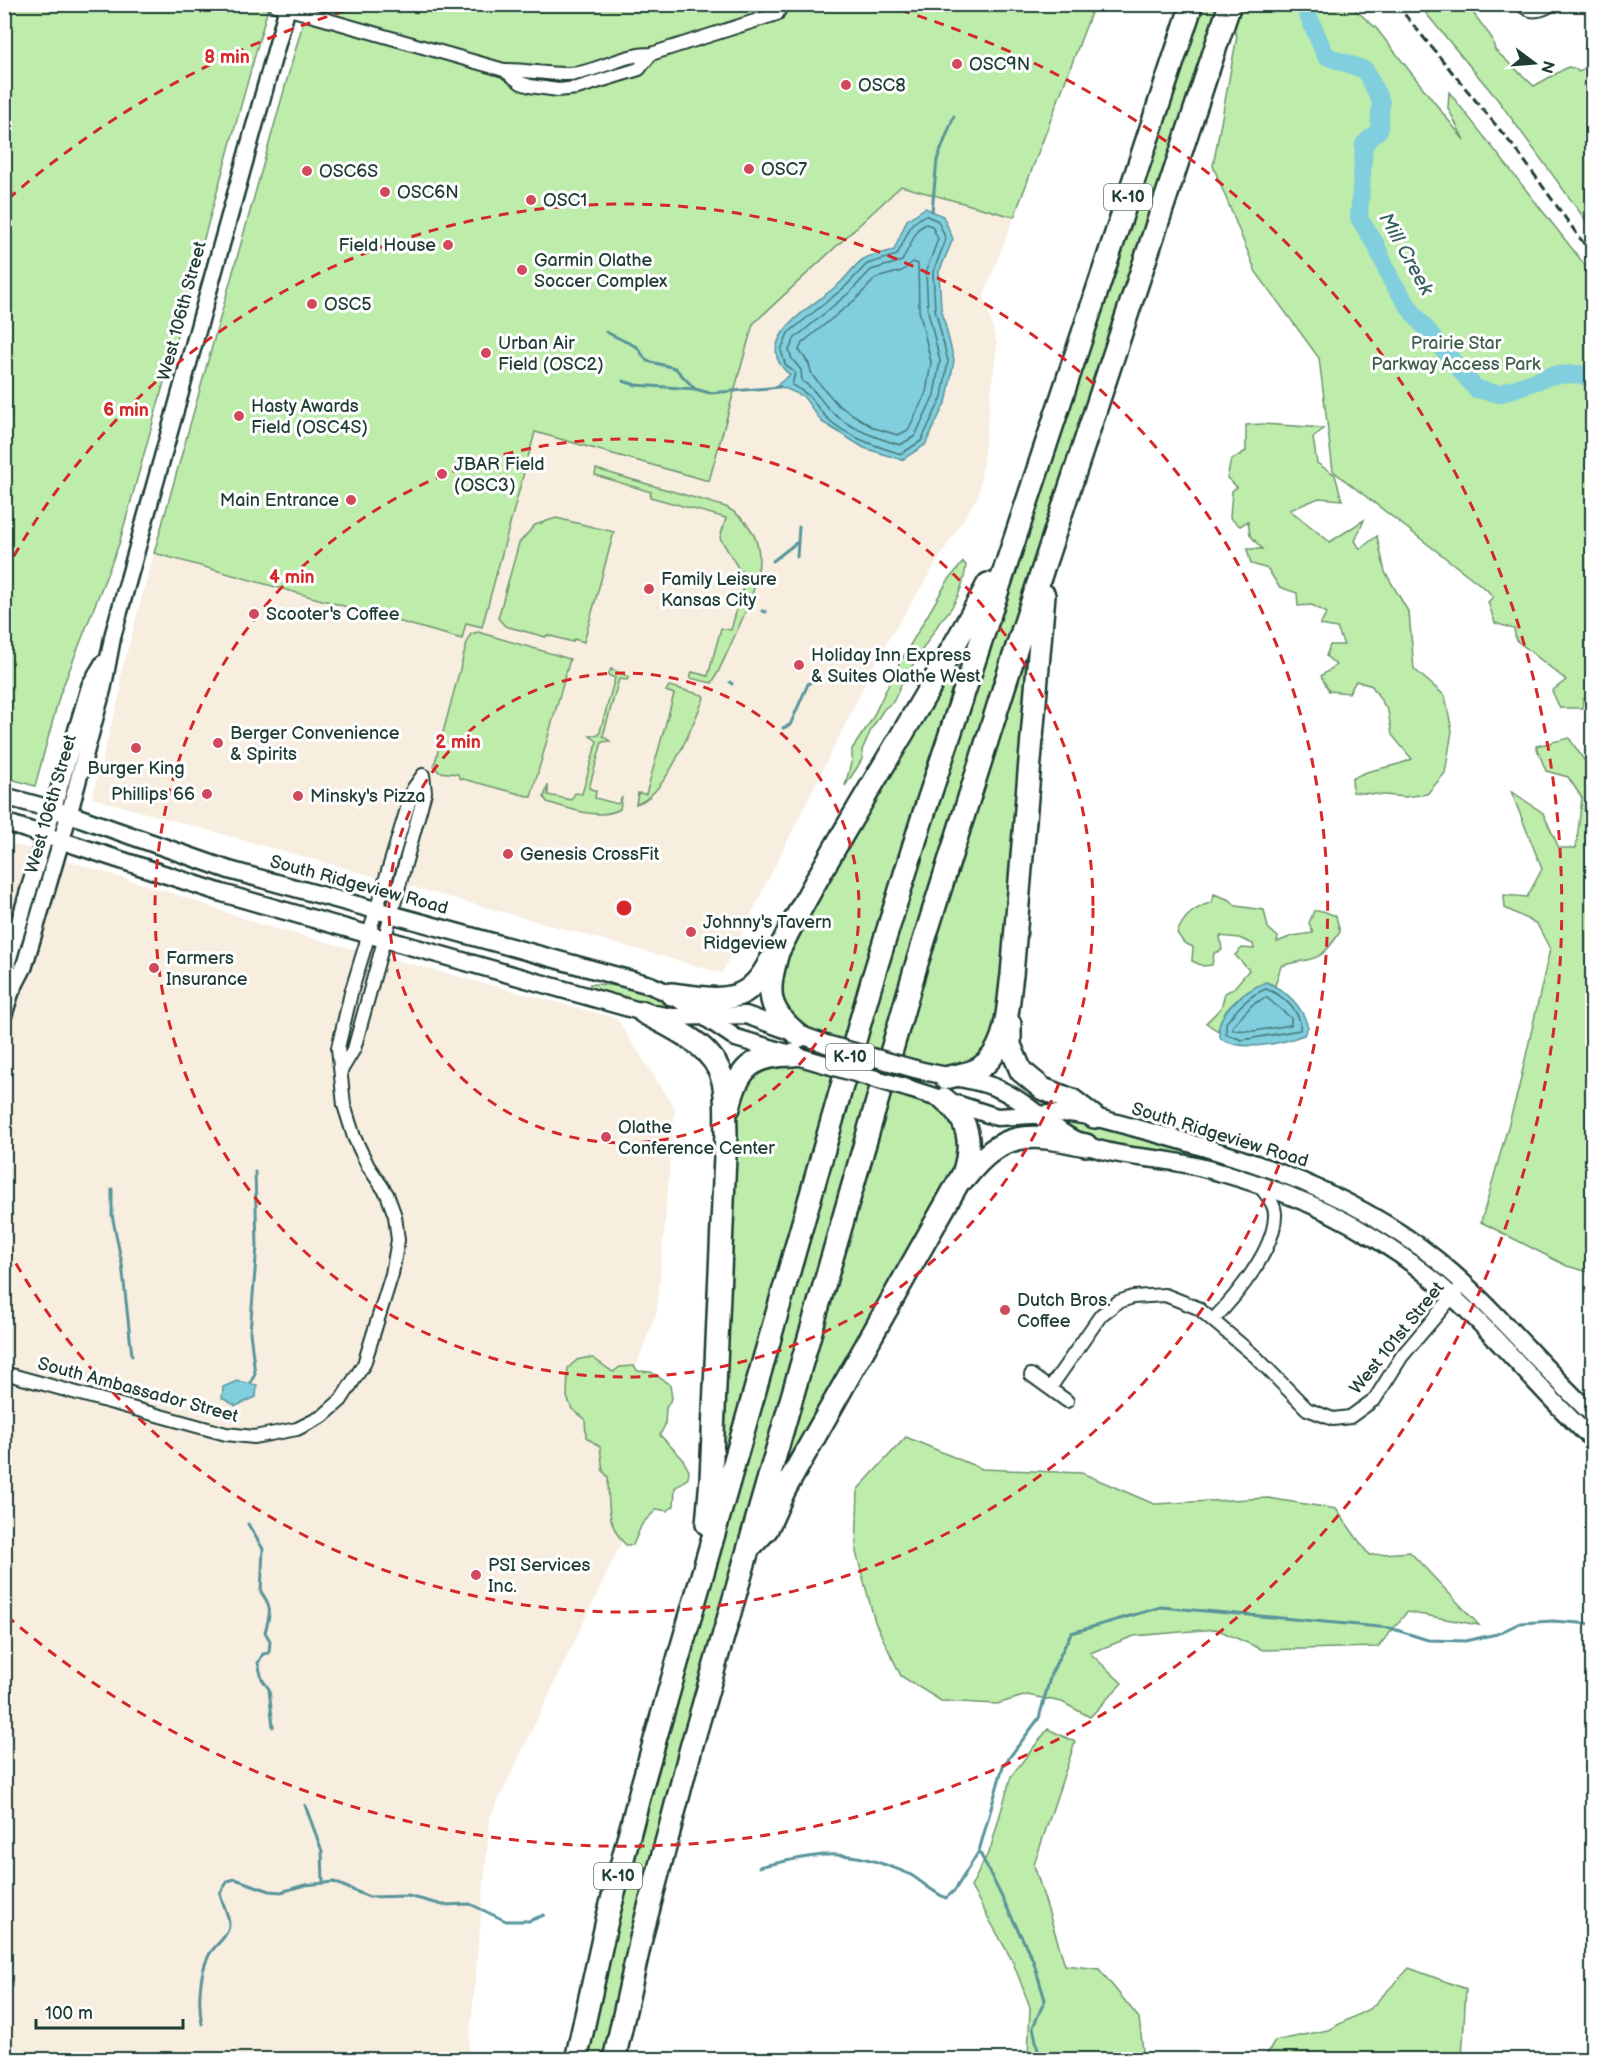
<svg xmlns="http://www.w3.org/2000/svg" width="1597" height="2064" font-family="'Balsamiq Sans',sans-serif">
<rect width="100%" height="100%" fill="#fff"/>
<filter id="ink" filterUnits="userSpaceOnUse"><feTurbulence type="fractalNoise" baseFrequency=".0167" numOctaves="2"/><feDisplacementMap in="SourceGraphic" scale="12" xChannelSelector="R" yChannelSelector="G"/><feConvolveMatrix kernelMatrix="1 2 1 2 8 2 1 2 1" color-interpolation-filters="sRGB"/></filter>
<g filter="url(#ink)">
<path fill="#f7eee0" d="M901 186 1014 217 984 295 997 344 979 494 881 652 722 973 92 798 121 689 120 677 154 553 249 579 482 627 535 432 709 481 753 324Z
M4 841 175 894 262 925 616 1018 675 1108 657 1311 608 1440 662 1458 490 1818 468 2059H5Z"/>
<path fill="#beecaa" stroke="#6e946f" stroke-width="1.5" d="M4 5H269L119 544 60 694 35 786 4 777Z
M308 5H1094L1014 217 901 186 753 324 709 481 535 432 482 627 466 623 462 639 154 553Z
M1201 5H1219L1065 475 606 2059 586 2060 610 1955 695 1636 909 886Z
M1230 5H1350L1376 28 1464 140 1448 108 1449 92 1592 274V710L1583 699 1582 708H1560L1552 691 1566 680 1516 640 1514 629 1495 623 1488 602 1493 597 1487 590 1333 471 1319 358 1256 272 1213 166 1237 36 1226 17Z
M1419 5H1470L1471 10 1492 38 1495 50 1534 86 1568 67 1574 68 1579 72 1592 62V229L1498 100Z
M1263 424 1324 428 1313 438 1317 463 1335 475 1342 500 1319 498 1290 510 1330 542 1364 520 1355 541 1360 549 1377 536 1385 572 1409 613 1414 669 1445 696 1452 731 1445 773 1427 794 1405 797 1353 792 1352 779C1370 767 1392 769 1412 759L1392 735 1388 711 1372 686 1356 681 1349 693 1329 691 1321 676 1336 665 1326 656 1330 645H1344L1337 628 1320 625 1327 613 1312 605 1298 606 1297 593 1279 587 1268 569 1251 564 1247 549H1262L1250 535 1248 521 1240 526 1230 518 1232 491 1237 487 1227 478 1231 460 1246 451V425Z
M596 469 726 507C780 537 756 589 736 633 728 650 721 668 712 683L690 678 692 672 708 676 721 628 731 630 747 573 740 571 720 538 726 518 650 497 651 492 595 475Z
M556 518 614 532 584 642 574 639 573 642 547 635 546 637 505 626 498 618 519 543 535 525Z
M963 562 966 565C964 585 956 606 941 620L904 679 893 702 884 709 872 728 862 750 863 757 858 766 845 786 852 759V749L871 721 896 669 947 582Z
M478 632 570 659 531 797 459 778 458 774 439 772 434 766 468 639 471 634Z
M1030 643 1007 972 989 1047 971 1063 947 1069 914 1062 904 1096 931 1101 954 1122 960 1150 952 1175 782 1476 924 974Z
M964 647 822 1118 721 1470 736 1108C740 1099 744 1084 751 1077 768 1057 798 1064 820 1070L830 1038 804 1030 782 1009 781 978 797 932Z
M611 669 629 677 627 680 619 679 603 736 610 741 602 742 589 788 596 791 595 798 618 804 622 797 620 809C600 821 568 808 547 802L544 797 548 785V795L571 800 575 793 582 794 597 741 590 736 599 735 615 678 608 675Z
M669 686 703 695 704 698C692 726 666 796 636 804L638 793 646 794 674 694 666 691Z
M1569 738 1584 760 1592 755V1273L1567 1266 1481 1222 1518 1091 1550 949 1537 924 1505 908 1504 895 1527 897 1542 869 1511 791 1543 813 1559 848H1576L1582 798 1568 777 1546 771 1536 746Z
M1214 894 1230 900 1236 906 1264 910 1268 928 1278 937 1277 942 1292 936 1313 933 1309 923 1314 911H1323L1336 916 1340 932C1318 966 1314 956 1281 966L1275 986 1266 982C1245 994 1223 1007 1218 1031L1206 1023 1221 1008 1225 993 1233 989 1249 970 1235 955 1242 948 1254 949 1253 944 1239 938 1220 936 1222 950 1214 953 1212 965 1203 966 1192 961 1193 947 1184 943 1177 933C1184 915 1195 908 1212 902Z
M590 984C621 984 647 991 674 1004L672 1009H657L589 990Z
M1066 1121 1079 1122 1202 1153 1201 1156C1185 1151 1172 1154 1155 1153 1124 1151 1091 1141 1065 1125Z
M585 1358H593L613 1372 620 1367 634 1366 638 1371 651 1372 670 1385 672 1398 666 1408 665 1425 660 1435 682 1458 689 1471 688 1478 675 1488 674 1506 667 1511 657 1509 642 1524 633 1545H626C606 1526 609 1502 608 1477L603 1471 600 1447 586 1437 585 1419 572 1409 567 1397 568 1368 577 1360Z
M906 1437 982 1469 1082 1473 1154 1504 1268 1498 1336 1509 1369 1555 1410 1552 1479 1625 1407 1612 1378 1647 1263 1650 1216 1629 1134 1636 1090 1653 1122 1683 1090 1717 1062 1702 1027 1695 997 1704 941 1701 901 1676 875 1622 856 1552 858 1489Z
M1048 1729 1075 1742 1034 1865 1065 1965 1099 1969 1139 2018 1144 2059H1028L1030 2007 1013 1962 971 1887 991 1847 1011 1776Z
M1409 1968 1466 1989 1462 2059H1264L1275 2041 1328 2030 1371 2008Z"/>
<path fill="#80cede" stroke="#59949a" stroke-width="1.5" d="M925 208 943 216 953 239 939 272 941 308 954 360 947 399 925 445 902 460 864 448 822 422 803 396 777 385 790 375C747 340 816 305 840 283 848 276 856 262 867 257 875 254 885 253 894 250L907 220Z
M1266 982C1287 991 1302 1006 1308 1027L1304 1035C1280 1044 1244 1052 1221 1039 1210 1014 1247 990 1266 982Z
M237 1381 257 1385 256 1397 236 1406 222 1398 223 1387Z"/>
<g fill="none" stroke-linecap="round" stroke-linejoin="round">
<path stroke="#467778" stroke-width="1.5" d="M925 215 938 221 946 239 933 272 935 309 948 361 942 397 921 441 901 454C876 446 844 436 825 416 810 399 814 397 792 385L795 373 785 364 781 350 788 333 845 287 867 264 897 255 912 224Z
M926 224 932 226 938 239 926 272 928 311 940 361 934 395 915 436 900 445C877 438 850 429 832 412 820 401 816 389 802 381L801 370 792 359 789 350 795 338 850 292 871 270 902 261 918 229Z
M913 262 918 264 919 310 931 362 926 393 908 430 898 435 874 428 838 405 812 375 809 364 799 350 802 343 856 299 876 278 902 271Z
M1266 989C1281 994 1303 1012 1300 1030L1242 1040 1226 1034V1023C1237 1009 1249 995 1266 989Z
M1266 997 1291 1018V1025L1254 1031 1233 1030V1026L1252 1005Z"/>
<path stroke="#59949a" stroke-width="3" d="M932 211 937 160 954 116
M606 332 637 347 647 361 675 368 695 389
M623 381 636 385 695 389 710 393 780 387
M797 557 799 527
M773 561 796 543
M762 611 766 612
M730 682 732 684
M783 728 790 725 808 684 819 676
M112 1189V1215L122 1264 132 1356
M251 1382 255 1374 250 1332 257 1246 255 1172
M248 1524 263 1549 261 1592C273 1608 270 1614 265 1632L270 1641 269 1653 263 1654 258 1663 262 1679 269 1689 273 1727
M305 1805 322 1851 323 1882
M979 1851 1033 1960 1045 2000 1033 2027 1040 2060
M759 1867C807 1856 838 1847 886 1865 894 1868 904 1871 911 1875 924 1883 932 1892 946 1898L955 1890 979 1851 1003 1766 1039 1718 1051 1674 1071 1633 1161 1607 1390 1628 1428 1640 1465 1641 1497 1634 1520 1623 1553 1621 1592 1624
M202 2024C198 2004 199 1974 209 1955 214 1946 229 1936 229 1924 229 1915 222 1903 220 1893L228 1881 235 1879 270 1891 281 1892 305 1885 334 1882 369 1897 408 1896 443 1905 470 1904 506 1921H529L544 1915"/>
<path stroke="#80cede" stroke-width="18" d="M1303 4 1326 56 1365 70 1381 102 1379 130 1364 144 1359 218 1376 245 1391 280 1413 313 1476 389 1499 394 1553 375 1581 374 1592 380"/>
<g stroke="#1f3d34" stroke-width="16">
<path id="minor" d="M1521 4C1530 14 1542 11 1552 4
M275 5 504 70C529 69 553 77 579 73 604 68 625 54 651 54L777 14 783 4
M504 70 521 83 530 86 558 90 577 88 639 69 651 54
M342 1069 354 1049 425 792 423 775
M1213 1320C1236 1296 1274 1251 1275 1216 1276 1204 1265 1193 1258 1184
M4 1373 226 1434 254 1437 297 1429 323 1416 341 1400 364 1364 392 1274 398 1240 395 1216 387 1194 368 1166 354 1137 344 1105 338 1048 351 993 413 789 423 775
M1031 1375 1067 1401
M1050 1388 1101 1315 1118 1302 1133 1297 1165 1295 1198 1308 1256 1357 1307 1409 1333 1419 1350 1417 1375 1399 1402 1356 1458 1290"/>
</g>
<g stroke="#1f3d34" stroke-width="20">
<path id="tertiary" d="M11 992 7 963 90 685 103 663
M4 1014 11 992 24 967 69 814 103 688 113 635 287 9"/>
</g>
<g stroke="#1f3d34" stroke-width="21">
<path id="secondary" d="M4 796 69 814 229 870 650 985 671 994 736 1038 821 1063
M4 822 222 893 643 1012 672 1017 746 1015 826 1044
M915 1069C943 1077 978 1078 1003 1091 1033 1106 1055 1133 1086 1145 1115 1156 1146 1157 1175 1162 1214 1169 1251 1181 1288 1195 1348 1218 1406 1254 1453 1297 1502 1341 1543 1395 1592 1439
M910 1089 997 1117 1070 1113 1094 1117C1215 1149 1338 1180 1437 1260 1494 1306 1539 1365 1592 1414"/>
</g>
<g stroke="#1f3d34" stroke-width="26">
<path id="motorway" d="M671 994C716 999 747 1009 770 961
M643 1012C673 1029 714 1044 723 1081 727 1098 725 1116 726 1133L711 1479 707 1524
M1010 1024V1045L1021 1071 1043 1089 1072 1100 1094 1117
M800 1036C765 1009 767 992 778 952 842 826 922 709 988 584
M946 1078C956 1075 969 1074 978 1069 1009 1051 1007 1007 1012 975L1044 595
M729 1108C738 1067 753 1055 794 1055
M965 1178C1004 1129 1029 1133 1086 1145
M752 1545 767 1529 785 1489 963 1174C973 1144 970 1120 944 1099
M576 2060 608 1916 641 1789 872 981 921 822 1192 4
M614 2060 642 1934 691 1748 916 966 1011 665 1230 4"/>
</g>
<use href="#minor" stroke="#fff" stroke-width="12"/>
<use href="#tertiary" stroke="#fff" stroke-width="15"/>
<use href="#secondary" stroke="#fff" stroke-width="16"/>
<use href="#motorway" stroke="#fff" stroke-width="21"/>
<path stroke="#1f3d34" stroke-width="3" stroke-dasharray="9 4.5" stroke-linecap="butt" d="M1396 4 1518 152 1592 255"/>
<g stroke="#1f3d34" stroke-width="21" stroke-linecap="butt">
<path id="secondary-bridge" d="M826 1044 915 1069
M821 1063 910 1089"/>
</g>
<use href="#secondary-bridge" stroke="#fff" stroke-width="16"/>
</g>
</g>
<g fill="none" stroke="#d62828" stroke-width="3" stroke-dasharray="10 8">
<circle cx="624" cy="908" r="235"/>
<circle cx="624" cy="908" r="469"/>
<path d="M5 572A704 704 0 1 1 5 1244"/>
<path d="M8 199A939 939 0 0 1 365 5M883 5A939 939 0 1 1 8 1617"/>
</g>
<g fill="#d1495b" stroke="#fff" stroke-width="2">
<circle cx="957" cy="64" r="6"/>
<circle cx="846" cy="85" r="6"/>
<circle cx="749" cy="169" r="6"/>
<circle cx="307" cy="171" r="6"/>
<circle cx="385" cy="192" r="6"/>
<circle cx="531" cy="200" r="6"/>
<circle cx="448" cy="245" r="6"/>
<circle cx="522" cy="270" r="6"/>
<circle cx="312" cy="304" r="6"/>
<circle cx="486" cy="353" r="6"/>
<circle cx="239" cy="416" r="6"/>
<circle cx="442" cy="474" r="6"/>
<circle cx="351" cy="500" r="6"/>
<circle cx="649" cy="589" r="6"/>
<circle cx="254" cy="614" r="6"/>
<circle cx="799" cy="665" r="6"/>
<circle cx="218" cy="743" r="6"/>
<circle cx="136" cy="748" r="6"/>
<circle cx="207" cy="794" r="6"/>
<circle cx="298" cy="796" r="6"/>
<circle cx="508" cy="854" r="6"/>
<circle cx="691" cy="932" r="6"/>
<circle cx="154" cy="968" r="6"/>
<circle cx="606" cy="1137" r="6"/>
<circle cx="1005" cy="1310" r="6"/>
<circle cx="476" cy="1575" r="6"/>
</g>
<g text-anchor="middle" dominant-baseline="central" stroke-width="6" stroke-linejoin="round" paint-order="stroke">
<g fill="#fff" stroke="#627771" stroke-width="1.5">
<rect x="1104" y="184" width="48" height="26" rx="4.5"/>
<rect x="826" y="1044" width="48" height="26" rx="4.5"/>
<rect x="594" y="1863" width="48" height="26" rx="4.5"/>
</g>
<g font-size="16" font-weight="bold" fill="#1f3d34">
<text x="1128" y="197">K-10</text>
<text x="850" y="1057">K-10</text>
<text x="618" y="1876">K-10</text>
</g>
<g font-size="18" fill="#1f3d34" stroke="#fff" text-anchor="start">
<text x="969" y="64">OSC9N</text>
<text x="858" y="85">OSC8</text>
<text x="761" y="169">OSC7</text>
<text x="319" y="171">OSC6S</text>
<text x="397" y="192">OSC6N</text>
<text x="543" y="200">OSC1</text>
<text x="436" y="245" text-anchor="end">Field House</text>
<text x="534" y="260">Garmin Olathe<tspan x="534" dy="21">Soccer Complex</tspan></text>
<text x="324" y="304">OSC5</text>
<text x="498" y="343">Urban Air<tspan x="498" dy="21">Field (OSC2)</tspan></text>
<text x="251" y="406">Hasty Awards<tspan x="251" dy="21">Field (OSC4S)</tspan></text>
<text x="454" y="464">JBAR Field<tspan x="454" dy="21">(OSC3)</tspan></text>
<text x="339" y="500" text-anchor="end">Main Entrance</text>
<text x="661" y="579">Family Leisure<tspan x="661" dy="21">Kansas City</tspan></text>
<text x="266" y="614">Scooter's Coffee</text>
<text x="811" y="655">Holiday Inn Express<tspan x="811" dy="21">&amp; Suites Olathe West</tspan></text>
<text x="230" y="733">Berger Convenience<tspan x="230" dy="21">&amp; Spirits</tspan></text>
<text x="136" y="768" text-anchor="middle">Burger King</text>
<text x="195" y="794" text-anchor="end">Phillips 66</text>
<text x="310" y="796">Minsky's Pizza</text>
<text x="520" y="854">Genesis CrossFit</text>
<text x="703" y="922">Johnny's Tavern<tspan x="703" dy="21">Ridgeview</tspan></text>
<text x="166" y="958">Farmers<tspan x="166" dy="21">Insurance</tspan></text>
<text x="618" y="1127">Olathe<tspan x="618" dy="21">Conference Center</tspan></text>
<text x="1017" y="1300">Dutch Bros.<tspan x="1017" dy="21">Coffee</tspan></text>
<text x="488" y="1565">PSI Services<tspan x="488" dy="21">Inc.</tspan></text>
</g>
<g font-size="18" fill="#1f3d34" stroke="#fff">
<text transform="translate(182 311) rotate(-75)">West 106th Street</text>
<text transform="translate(51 804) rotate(-74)">West 106th Street</text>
<text transform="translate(359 885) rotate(15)">South Ridgeview Road</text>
<text transform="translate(1220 1135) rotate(17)">South Ridgeview Road</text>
<text transform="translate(1397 1338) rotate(-51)">West 101st Street</text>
<text transform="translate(138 1390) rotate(15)">South Ambassador Street</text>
</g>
<g font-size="18" fill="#3f604c" stroke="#fff">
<text x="1456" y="343">Prairie Star<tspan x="1456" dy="21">Parkway Access Park</tspan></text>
</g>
<g font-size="20" font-style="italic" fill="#37615e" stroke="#fff">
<text transform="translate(1406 254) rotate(61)">Mill Creek</text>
</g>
</g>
<circle cx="624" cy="908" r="9" fill="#d62828" stroke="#fff" stroke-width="3"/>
<g font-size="18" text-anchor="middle" font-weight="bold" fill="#d62828" stroke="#fff" stroke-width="6" stroke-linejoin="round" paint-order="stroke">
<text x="227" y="63">8 min</text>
<text x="126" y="416">6 min</text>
<text x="292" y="583">4 min</text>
<text x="458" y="748">2 min</text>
</g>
<rect width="1597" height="2064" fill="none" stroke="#fff" stroke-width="24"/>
<rect x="12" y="12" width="1573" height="2040" fill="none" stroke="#1f3d34" stroke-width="2" filter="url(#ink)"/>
<g transform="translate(1534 63) rotate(106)" stroke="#ffffff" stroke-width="4.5" paint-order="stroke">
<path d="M0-4.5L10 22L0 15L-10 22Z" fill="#1f3d34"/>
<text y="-9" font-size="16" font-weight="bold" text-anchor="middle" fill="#1f3d34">N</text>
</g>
<path d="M36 2019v9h147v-9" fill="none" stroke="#1f3d34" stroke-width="3"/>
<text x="45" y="2019" font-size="18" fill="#1f3d34" stroke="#ffffff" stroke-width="4.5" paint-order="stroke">100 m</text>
</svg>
